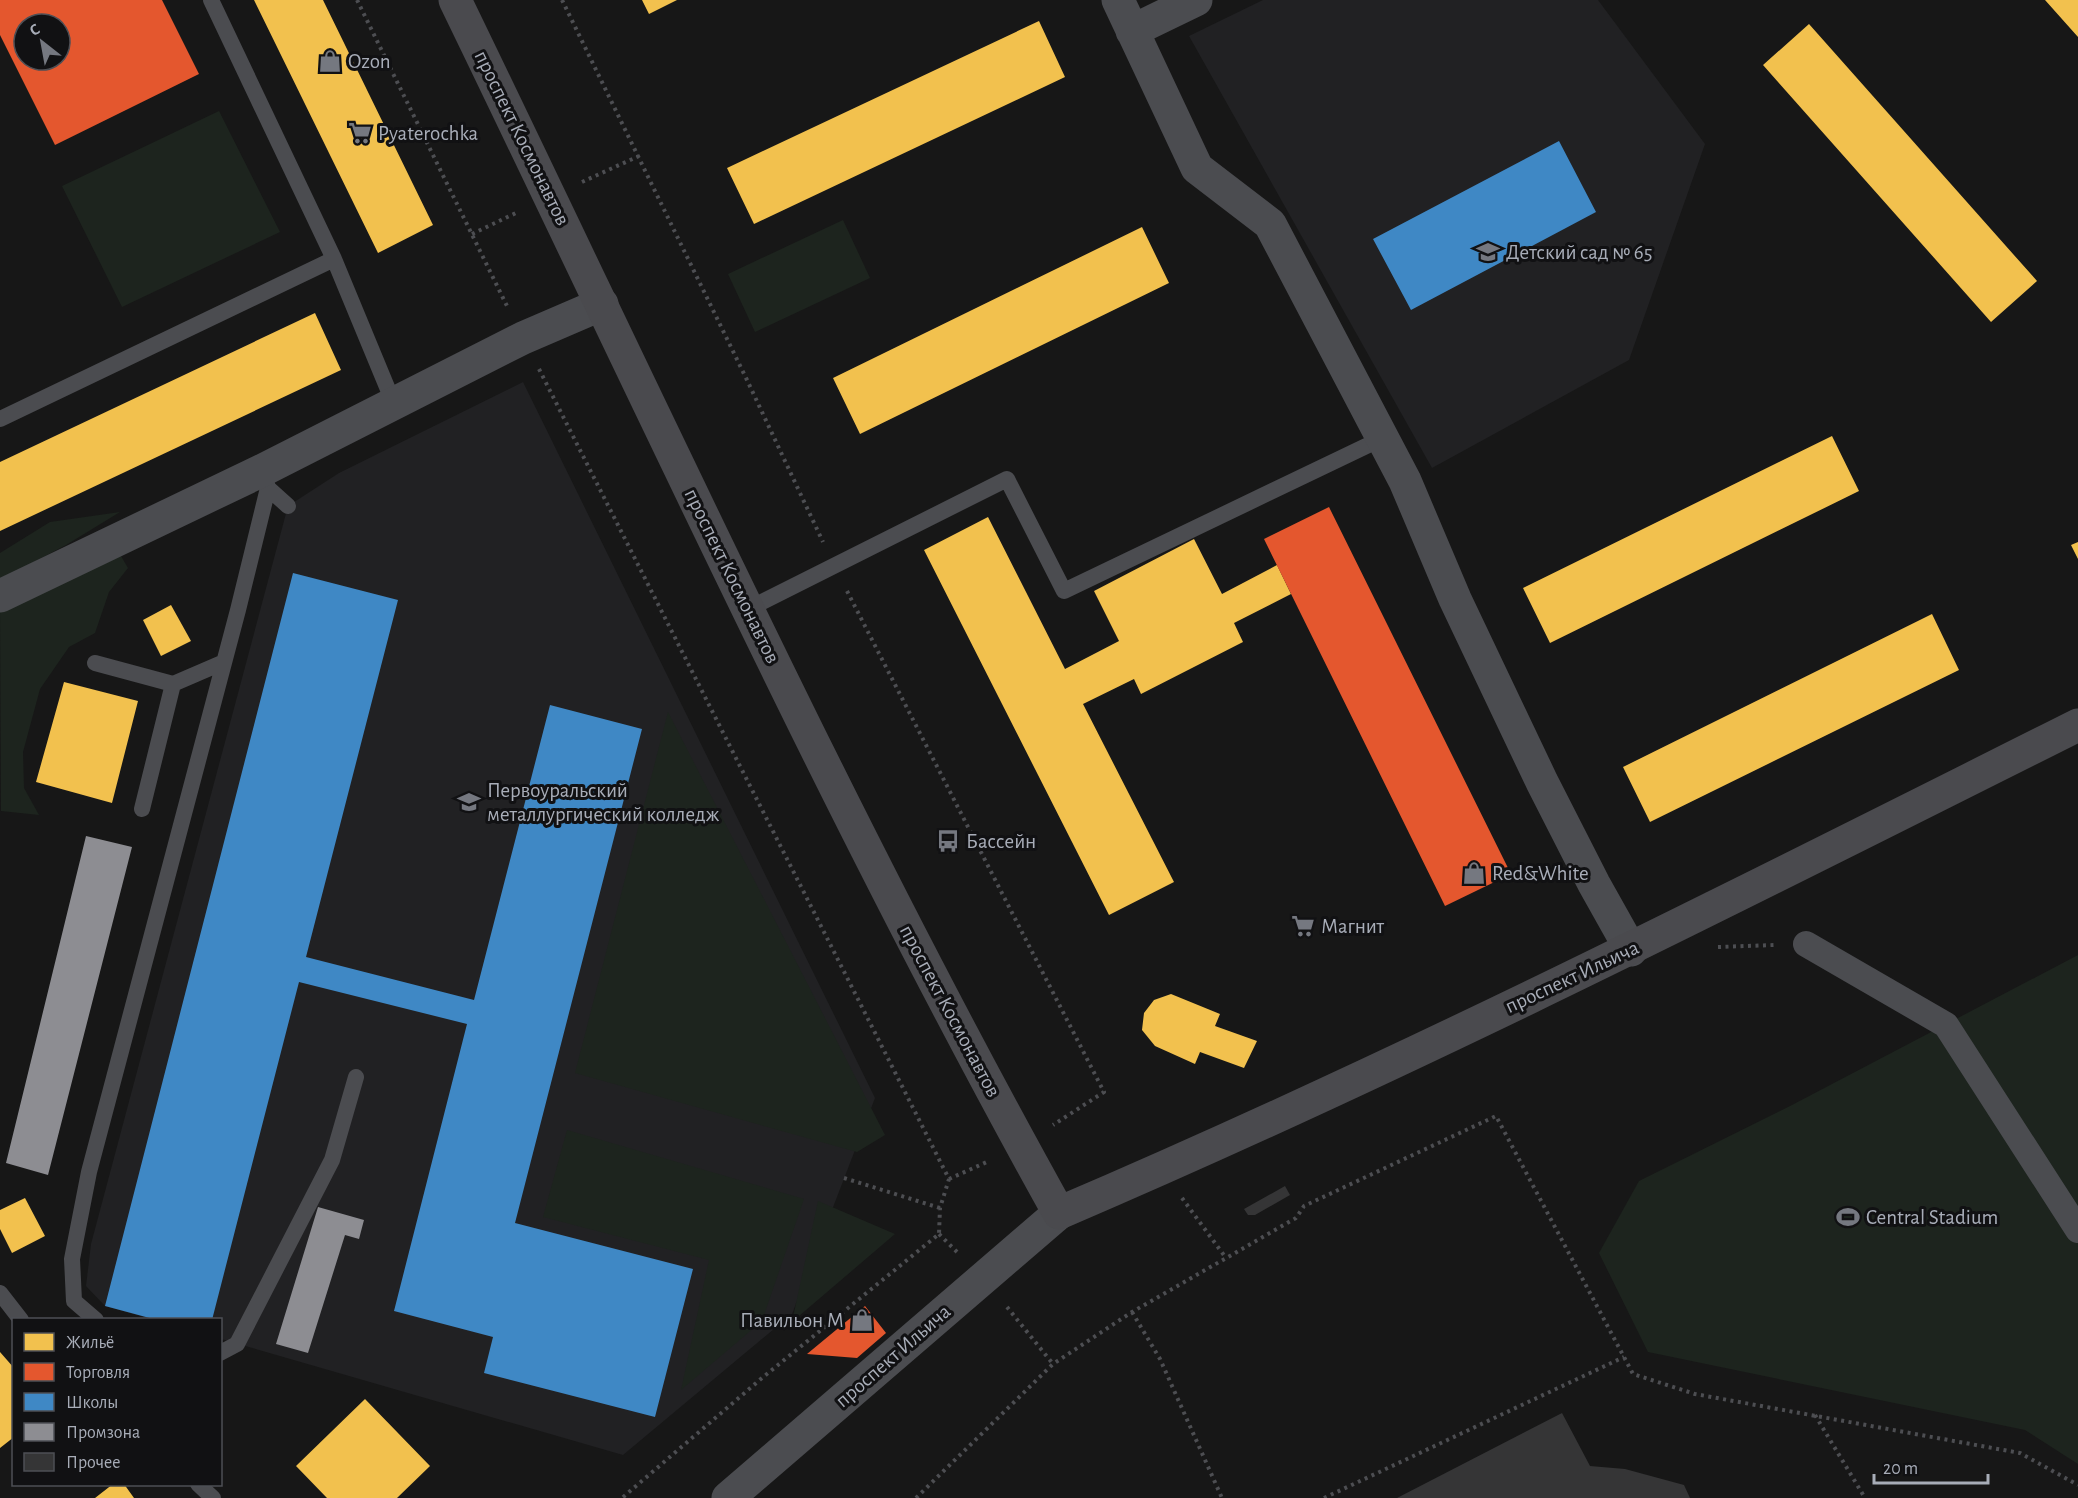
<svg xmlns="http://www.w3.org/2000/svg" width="2078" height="1498" font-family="'Alegreya Sans',sans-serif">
<rect width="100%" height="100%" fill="#171717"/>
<path fill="#212123" d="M1263 0H1598L1705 144 1629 360 1432 468 1189 36Z
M523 382 875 1098 792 1314 623 1455 221 1339 220 1320 151 1319 105 1306 86 1286 91 1244 288 506 339 473Z"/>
<path fill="#1d241e" d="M219 111 280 232 122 307 62 186Z
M843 220 870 278 755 332 728 274Z
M120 512 66 545 0 580V553L50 522Z
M121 556 128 568 109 592 95 633 69 647 40 689 23 752 24 788 39 815 1 811 0 605Z
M668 712 885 1135 857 1152 575 1073Z
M2078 955V1464L2025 1430 1648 1352 1599 1253 1639 1181 1792 1105Z
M567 1130 804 1199 762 1321 681 1390 709 1260 543 1217Z
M818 1201 895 1234 792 1322Z"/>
<path fill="#f2c14e" d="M254 0H323L433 225 378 253Z
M642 0H677L649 14Z
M2045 0H2078V37Z
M1039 21 1065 77 754 224 727 168Z
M1809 24 2037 281 1991 322 1763 65Z
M1142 227 1169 283 860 434 833 378Z
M315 313 341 370 0 531V462Z
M1832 436 1859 491 1550 643 1523 588Z
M988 517 1065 669 1119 641 1094 591 1194 539 1222 594 1277 565 1291 594 1234 623 1243 642 1141 694 1134 679 1083 704 1174 882 1109 915 924 550Z
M2078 542V559L2071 545Z
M171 605 191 641 161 656 143 620Z
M1932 614 1959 670 1650 822 1623 767Z
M64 682 138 701 112 803 36 782Z
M1171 994 1220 1014 1215 1026 1257 1041 1244 1068 1200 1052 1195 1064 1155 1046 1142 1030 1144 1013 1154 1000Z
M25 1198 45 1236 12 1253 0 1229V1210Z
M0 1352 14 1368V1437L0 1448Z
M365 1399 430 1466 397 1498H327L296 1466Z
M113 1484H124L134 1498H95Z"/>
<path fill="#e4572e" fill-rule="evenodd" d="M0 0H162L199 74 55 145 0 35ZM24 24H60V60H24Z
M1329 507 1511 874 1445 906 1264 539Z
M865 1306 886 1333 857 1358 807 1354Z"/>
<path fill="#3f88c5" d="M1559 141 1596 212 1411 310 1373 239Z
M293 573 398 600 306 957 474 1000 550 705 642 729 515 1223 693 1269 655 1417 484 1373 493 1337 394 1311 467 1024 299 982 212 1320H157L105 1306Z"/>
<path fill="#8d8d92" d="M86 836 132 847 48 1175 6 1163Z
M318 1207 364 1220 359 1239 345 1235 308 1353 276 1344Z"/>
<path fill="#353536" d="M1285 1186 1290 1195 1255 1215H1248L1244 1209Z
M1562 1413 1590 1466 1625 1469 1684 1485 1690 1498H1397Z"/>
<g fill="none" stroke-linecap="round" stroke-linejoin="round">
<path stroke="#4d4e52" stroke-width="4" stroke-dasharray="3 4.5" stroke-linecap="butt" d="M357 0 507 306
M562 0 747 380 823 542
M582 182 639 156
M472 234 518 212
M539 369 949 1179 940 1208 939 1234 762 1378 622 1498
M847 591 1104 1092 1053 1125
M1718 947 1774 945
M844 1178 940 1208
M949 1179 989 1161
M1182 1198 1226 1258
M939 1234 957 1252
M1007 1307 1053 1364
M1132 1312 1160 1359 1222 1498
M1815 1415 1865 1498
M916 1498 1053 1364 1132 1312 1296 1218 1304 1206 1496 1116 1633 1374 1695 1394 2020 1453 2078 1485
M1324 1498 1624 1357"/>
<path stroke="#4b4c50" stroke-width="16" d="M211 0 334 259
M0 419 334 259 394 404
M268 488 288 506
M748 609 1007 479 1064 591 1383 438
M95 663 173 684 224 662
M142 809 173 684
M0 1293 21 1320
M96 1320 74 1301 72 1259 89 1172 238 610 268 488 263 470
M220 1353 237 1344 332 1160 356 1077
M198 1484 213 1498"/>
<path stroke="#4b4c50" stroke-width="26" d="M1806 944 1946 1025 2078 1230"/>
<path stroke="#4b4c50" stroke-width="33" d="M1118 0 1197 168 1270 224 1405 481 1455 599 1542 782 1594 884 1631 950
M1132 31 1196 0
M0 596 263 470 523 338 602 304"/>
<path stroke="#4b4c50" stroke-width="33" d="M728 1498 1059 1213"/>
<path stroke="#4a4a4e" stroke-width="33" d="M455 0C652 406 839 818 1059 1213 1405 1065 1741 894 2078 725"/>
</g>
<defs>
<g id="shop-bare" transform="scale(1.8)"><path d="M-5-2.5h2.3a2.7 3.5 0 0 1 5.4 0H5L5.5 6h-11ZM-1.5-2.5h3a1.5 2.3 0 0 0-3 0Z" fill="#757880" stroke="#111113" stroke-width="2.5" paint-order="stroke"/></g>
<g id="supermarket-bare" transform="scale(1.8)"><path d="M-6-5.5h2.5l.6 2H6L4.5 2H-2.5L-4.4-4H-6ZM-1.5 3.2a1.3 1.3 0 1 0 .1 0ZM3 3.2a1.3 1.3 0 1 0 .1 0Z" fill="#757880" stroke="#111113" stroke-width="2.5" paint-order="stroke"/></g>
<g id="school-bare" transform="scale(1.8)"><path d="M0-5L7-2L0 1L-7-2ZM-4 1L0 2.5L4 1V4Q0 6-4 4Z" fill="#757880" stroke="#111113" stroke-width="2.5" paint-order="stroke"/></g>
<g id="university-bare" transform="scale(1.8)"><path d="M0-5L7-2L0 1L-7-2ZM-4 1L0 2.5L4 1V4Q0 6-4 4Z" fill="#757880" stroke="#111113" stroke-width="2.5" paint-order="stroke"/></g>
<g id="bus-bare" transform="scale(1.8)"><path d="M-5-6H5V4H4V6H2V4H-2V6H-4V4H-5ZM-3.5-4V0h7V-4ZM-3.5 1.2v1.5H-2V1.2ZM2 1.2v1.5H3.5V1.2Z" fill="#757880" stroke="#111113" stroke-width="2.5" paint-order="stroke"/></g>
<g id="stadium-bare" transform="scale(1.8)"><path d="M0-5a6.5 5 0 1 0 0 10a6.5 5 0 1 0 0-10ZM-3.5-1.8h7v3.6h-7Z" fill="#757880" stroke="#111113" stroke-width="2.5" paint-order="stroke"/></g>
</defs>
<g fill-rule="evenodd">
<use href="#shop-bare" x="330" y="61"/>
<use href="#supermarket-bare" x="360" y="133"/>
<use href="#school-bare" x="1488" y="252"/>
<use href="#university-bare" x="469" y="802"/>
<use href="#bus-bare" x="948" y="841"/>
<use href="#shop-bare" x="1474" y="873"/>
<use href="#supermarket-bare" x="1303" y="926"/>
<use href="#stadium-bare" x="1848" y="1217"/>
<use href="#shop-bare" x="862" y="1320"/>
</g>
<g text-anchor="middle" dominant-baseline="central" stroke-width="6" stroke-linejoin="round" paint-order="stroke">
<g font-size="21" fill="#a8adb8" stroke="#111113" text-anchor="start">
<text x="348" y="61">Ozon</text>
<text x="378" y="133">Pyaterochka</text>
<text x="1506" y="252">Детский сад № 65</text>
<text x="487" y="790">Первоуральский<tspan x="487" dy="24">металлургический колледж</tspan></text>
<text x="966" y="841">Бассейн</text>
<text x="1492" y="873">Red&amp;White</text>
<text x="1321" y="926">Магнит</text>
<text x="1866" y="1217">Central Stadium</text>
<text x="844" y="1320" text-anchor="end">Павильон М</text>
</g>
<g font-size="21" fill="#a8adb8" stroke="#111113">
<text transform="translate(522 138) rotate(64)">проспект Космонавтов</text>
<text transform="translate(732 576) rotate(64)">проспект Космонавтов</text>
<text transform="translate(1572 977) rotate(-25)">проспект Ильича</text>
<text transform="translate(950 1011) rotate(62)">проспект Космонавтов</text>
<text transform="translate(893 1356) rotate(-41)">проспект Ильича</text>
</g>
</g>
<rect x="12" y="1318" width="210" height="168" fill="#111113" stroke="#4d4f55" stroke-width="1.5"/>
<rect x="24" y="1333" width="30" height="18" fill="#f2c14e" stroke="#4d4f55" stroke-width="1.5"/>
<text x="66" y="1348" font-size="18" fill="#a8adb8">Жильё</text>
<rect x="24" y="1363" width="30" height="18" fill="#e4572e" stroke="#4d4f55" stroke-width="1.5"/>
<text x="66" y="1378" font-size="18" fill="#a8adb8">Торговля</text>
<rect x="24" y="1393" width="30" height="18" fill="#3f88c5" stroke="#4d4f55" stroke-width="1.5"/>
<text x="66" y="1408" font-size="18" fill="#a8adb8">Школы</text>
<rect x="24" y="1423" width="30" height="18" fill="#8d8d92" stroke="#4d4f55" stroke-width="1.5"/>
<text x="66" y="1438" font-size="18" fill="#a8adb8">Промзона</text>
<rect x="24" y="1453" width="30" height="18" fill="#353536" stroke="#4d4f55" stroke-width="1.5"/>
<text x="66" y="1468" font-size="18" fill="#a8adb8">Прочее</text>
<g transform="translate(42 42) rotate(329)"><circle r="28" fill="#111113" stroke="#4d4f55" stroke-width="1.5"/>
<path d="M0-4.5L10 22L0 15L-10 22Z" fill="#757880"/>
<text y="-9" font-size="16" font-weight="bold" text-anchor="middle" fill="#a8adb8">С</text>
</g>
<path d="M1874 1474v9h114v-9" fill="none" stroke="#a8adb8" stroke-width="3"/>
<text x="1883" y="1474" font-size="18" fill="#a8adb8" stroke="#111113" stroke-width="4.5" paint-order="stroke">20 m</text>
</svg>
